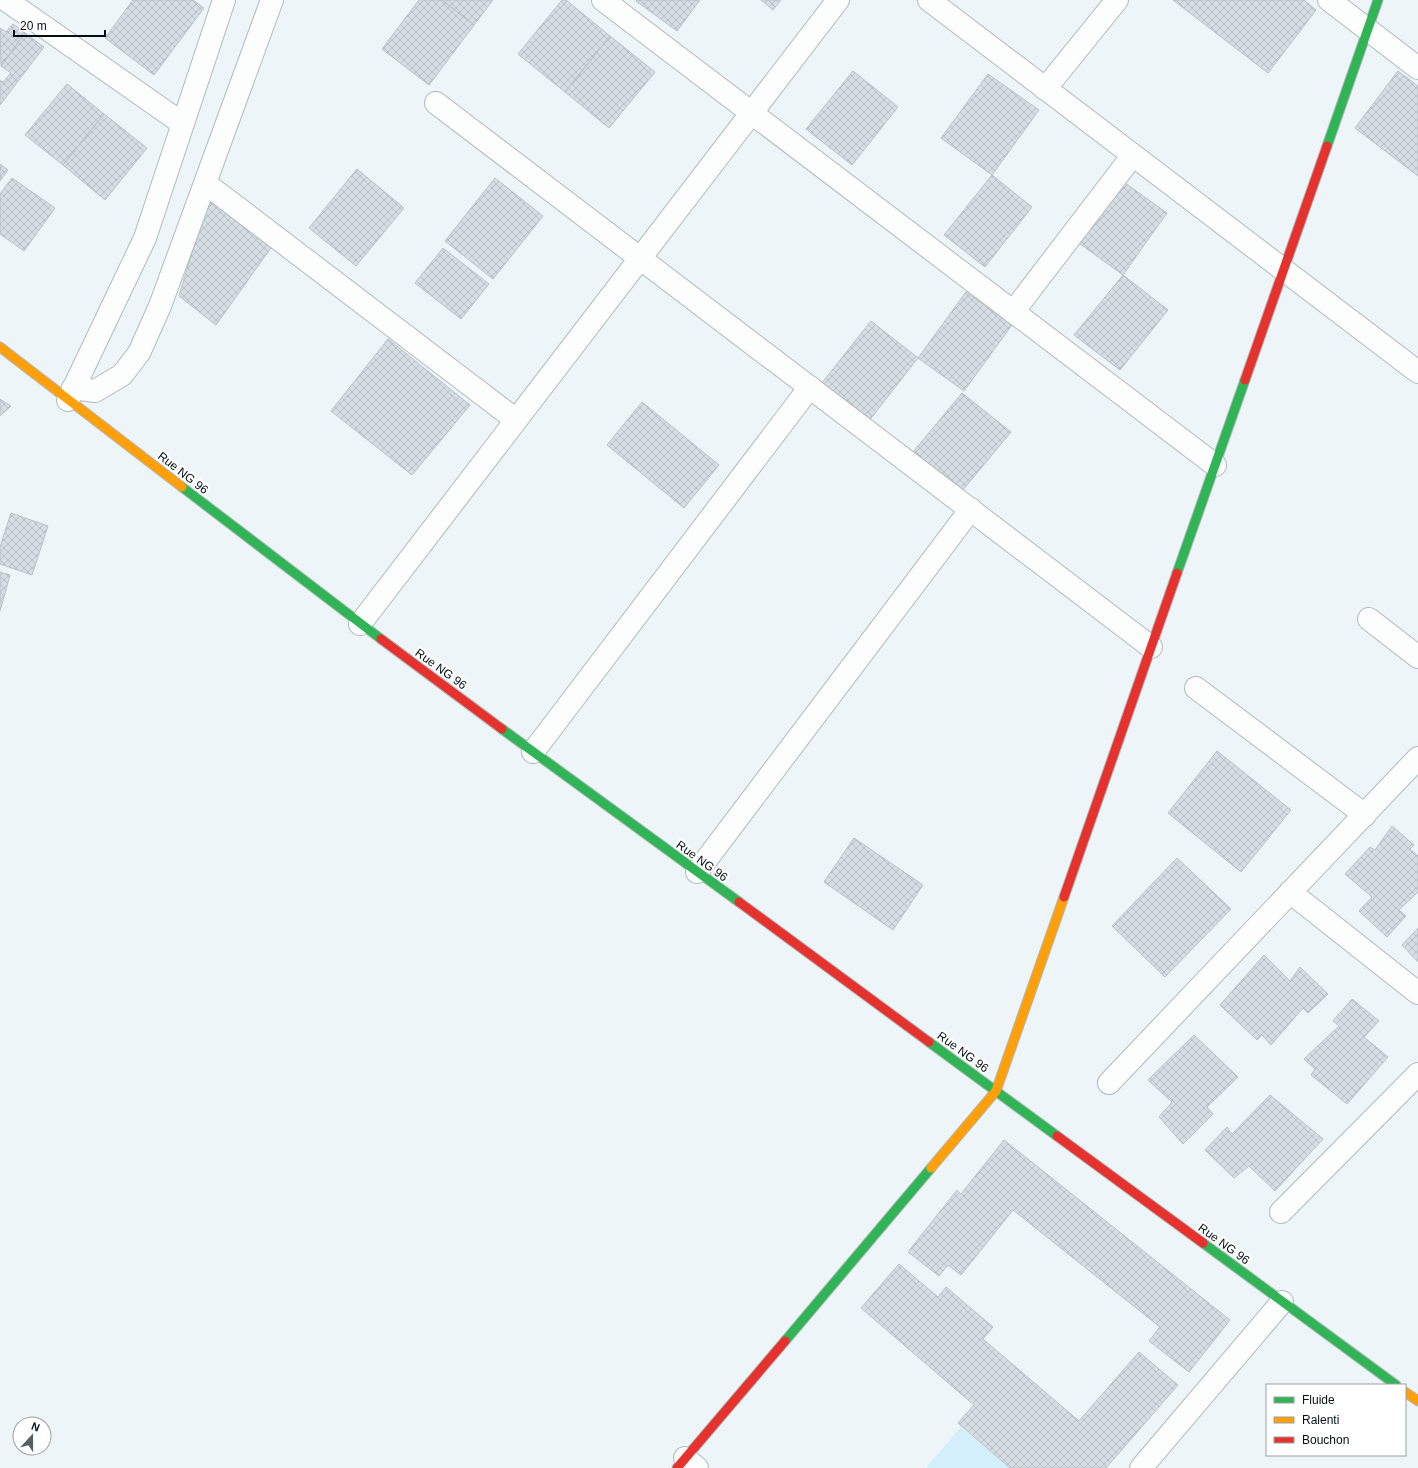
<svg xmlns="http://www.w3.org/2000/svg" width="1418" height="1468" font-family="Helvetica,sans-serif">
<defs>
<pattern id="building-cross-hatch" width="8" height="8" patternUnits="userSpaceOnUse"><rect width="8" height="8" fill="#d6dee4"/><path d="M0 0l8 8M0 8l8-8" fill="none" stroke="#b6bdc3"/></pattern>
</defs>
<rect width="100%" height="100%" fill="#eef5f8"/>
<path fill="#d2effb" d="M961 1427 1010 1468H926Z"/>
<path fill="url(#building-cross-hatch)" stroke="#b9c1c6" d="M133 0H193L204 8 154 75 105 38Z
M419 0H442L474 25 429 85 382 49Z
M442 0H493L474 25Z
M562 0H566L610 36 565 92 518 54Z
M637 0H700L677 31 636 1Z
M761 0H781L773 10Z
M1173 0H1304L1316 10 1268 73Z
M13 24 25 33 1 66 0 28 6 32Z
M25 33 44 47 0 105V80L3 82 11 73 1 66Z
M610 36 655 72 609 128 565 92Z
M853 71 898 107 852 165 806 129Z
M1398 71 1418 86V176L1355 128Z
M988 74 1039 110 992 175 941 138Z
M67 84 104 114 63 165 25 135Z
M104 114 147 148 105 200 63 165Z
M0 164 8 170 0 181Z
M357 169 404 208 356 266 309 228Z
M992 175 1032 207 985 267 944 235Z
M12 178 55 208 24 251 0 234V194Z
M495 178 543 216 493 279 445 241Z
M1121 180 1167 213 1123 275 1076 241Z
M208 198 273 245 216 325 179 296Z
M443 248 489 284 461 319 415 283Z
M1123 275 1168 310 1120 370 1074 335Z
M966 292 1012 325 964 391 918 358Z
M871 321 918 358 868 422 821 384Z
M388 339 470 405 412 475 331 411Z
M962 393 1011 432 962 491 913 452Z
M0 399 11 406 0 416Z
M642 402 719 465 684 508 607 445Z
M11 513 48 526 32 575 0 564V547Z
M0 572 10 575 0 611Z
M1217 751 1291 810 1241 872 1168 813Z
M1392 826 1414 845 1410 849 1418 856V892L1399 910 1406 916 1387 937 1359 911 1372 897 1345 874 1370 847 1375 850Z
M854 838 923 885 893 930 824 882Z
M1177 858 1231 909 1165 977 1112 926Z
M1418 928V962L1402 945Z
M1264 955 1290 981 1300 967 1328 994 1308 1013 1303 1008 1271 1045 1262 1035 1257 1040 1220 1005Z
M1352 999 1379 1021 1364 1037 1388 1057 1347 1104 1311 1075 1315 1069 1304 1059 1339 1026 1333 1021Z
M1194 1035 1238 1077 1207 1107 1213 1114 1183 1144 1159 1117 1172 1102 1148 1080Z
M1270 1095 1323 1139 1275 1191 1249 1166 1234 1178 1205 1150 1227 1127 1232 1134Z
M1004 1140 1230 1320 1189 1372 1149 1341 1160 1327 1013 1210 961 1275 948 1265 939 1276 908 1252 957 1190 961 1194Z
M899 1264 938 1297 946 1287 993 1327 983 1339 1079 1421 1139 1352 1178 1385 1106 1468H1010L958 1423 974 1405 861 1308Z"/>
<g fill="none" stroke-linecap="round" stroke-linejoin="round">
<g stroke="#b0b9bd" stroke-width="24">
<path id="street" d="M6 0 183 124
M603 0 1215 465
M929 0 1418 372
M1329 0 1418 68
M1045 89 1117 0
M436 103 1151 647
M205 183 516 420
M1013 312 1133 155
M73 388 95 391 122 375 139 353 160 306 272 0
M68 400 145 238 224 0
M1369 619 1418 657
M360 624 838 0
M1196 688 1365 815
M533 752 810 387
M697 872 971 509
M1290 892 1418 993
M1109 1083 1418 758
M1281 1212 1418 1074
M685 1458 697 1468
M1141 1468 1282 1302"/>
</g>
<g stroke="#b0b9bd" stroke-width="11">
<path id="fast" d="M1327 146 1378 0
M182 487 381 639
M1177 573 1245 380
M502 729 739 902
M929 1042 1057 1136
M1203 1243 1396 1385
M785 1341 931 1168"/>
</g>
<g stroke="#b0b9bd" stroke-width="11">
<path id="slow" d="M0 347 182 487
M931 1168 996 1091 1064 897
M1405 1392 1418 1401"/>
</g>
<g stroke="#b0b9bd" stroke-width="11">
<path id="jam" d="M1245 380 1327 146
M381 639 502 729
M1064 897 1177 573
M739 902 929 1042
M1057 1136 1203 1243
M677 1468 785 1341"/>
</g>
<use href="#street" stroke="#fcfefe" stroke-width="22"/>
<use href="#fast" stroke="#30b455" stroke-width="9"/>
<use href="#slow" stroke="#ff9f0a" stroke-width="9"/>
<use href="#jam" stroke="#e5322d" stroke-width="9"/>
</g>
<g text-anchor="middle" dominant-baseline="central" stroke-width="4" stroke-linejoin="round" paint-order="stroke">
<g font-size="12" fill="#040f13" stroke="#fff">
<text transform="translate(183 473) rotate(38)">Rue NG 96</text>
<text transform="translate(441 669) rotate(36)">Rue NG 96</text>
<text transform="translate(702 861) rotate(36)">Rue NG 96</text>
<text transform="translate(963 1052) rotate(36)">Rue NG 96</text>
<text transform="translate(1224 1244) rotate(36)">Rue NG 96</text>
</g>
</g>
<rect x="1266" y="1384" width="140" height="72" fill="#ffffff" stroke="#9b9fa1"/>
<rect x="1274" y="1397" width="20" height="6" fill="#30b455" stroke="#9b9fa1"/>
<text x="1302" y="1404" font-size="12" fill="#040f13">Fluide</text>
<rect x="1274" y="1417" width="20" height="6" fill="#ff9f0a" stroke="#9b9fa1"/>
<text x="1302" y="1424" font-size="12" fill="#040f13">Ralenti</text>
<rect x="1274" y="1437" width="20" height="6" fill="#e5322d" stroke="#9b9fa1"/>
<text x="1302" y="1444" font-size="12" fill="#040f13">Bouchon</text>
<g transform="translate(32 1436) rotate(21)"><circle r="19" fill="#ffffff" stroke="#9b9fa1"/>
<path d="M0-3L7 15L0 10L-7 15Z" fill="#566063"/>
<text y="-6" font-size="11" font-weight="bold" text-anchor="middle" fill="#040f13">N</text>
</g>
<path d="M14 30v6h91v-6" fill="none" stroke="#040f13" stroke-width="2"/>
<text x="20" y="30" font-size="12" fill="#040f13" stroke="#ffffff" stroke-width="3" paint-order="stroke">20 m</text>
</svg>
